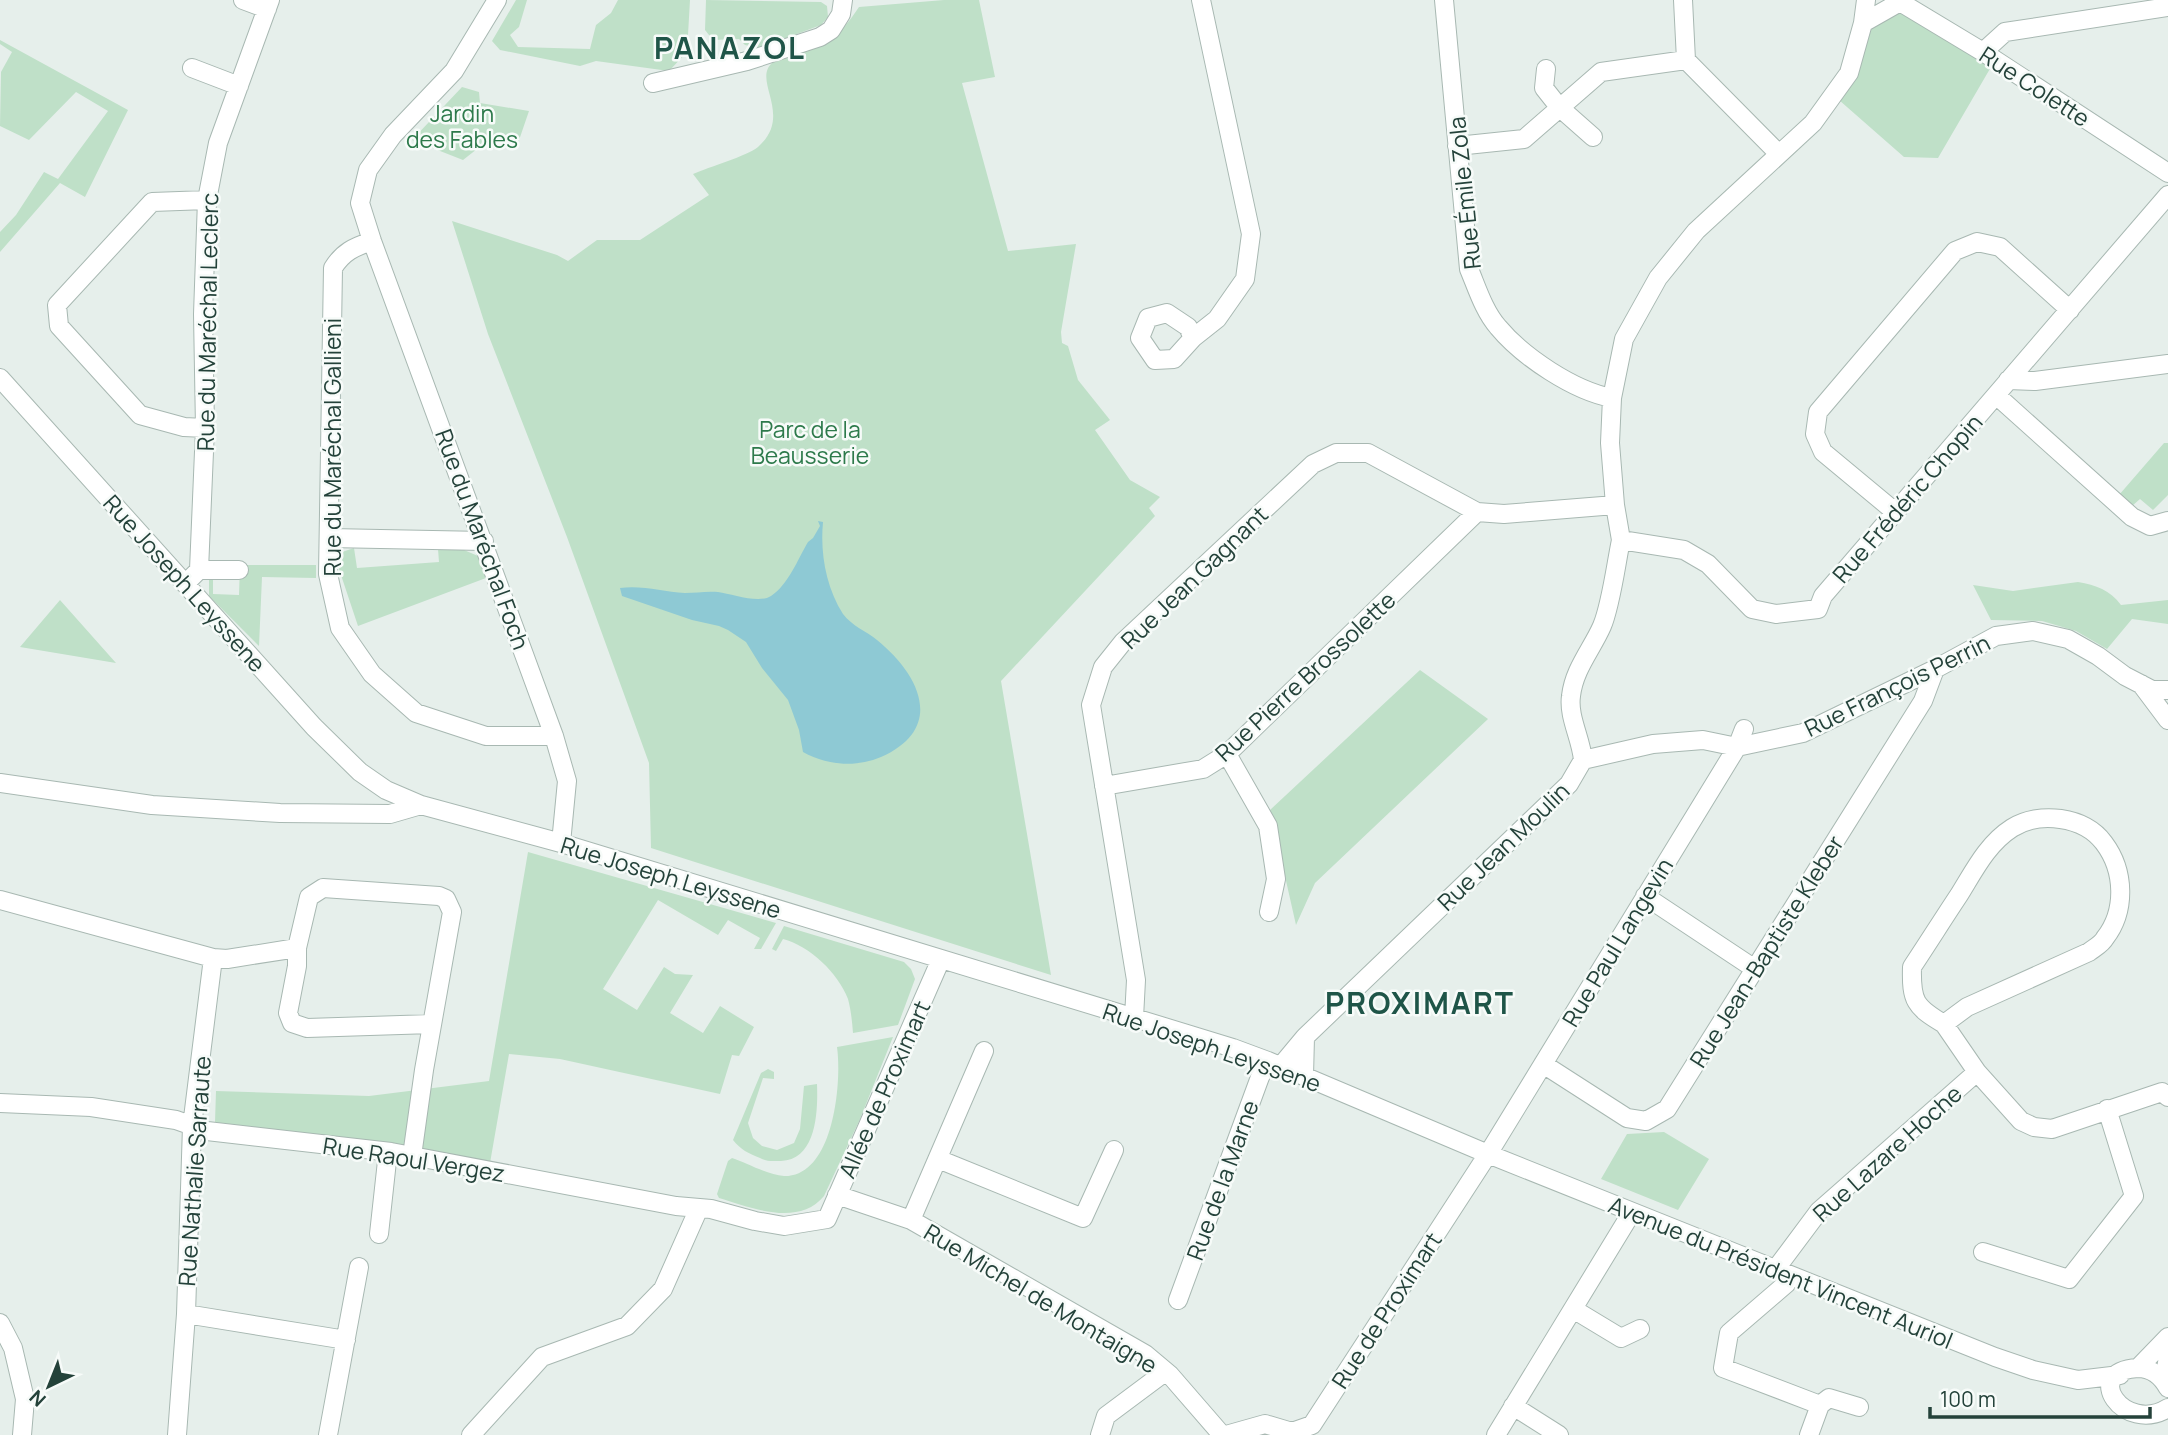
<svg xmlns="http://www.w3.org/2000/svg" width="2168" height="1435" font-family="Manrope,sans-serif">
<rect width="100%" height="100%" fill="#e6efeb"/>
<path fill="#bfe0c8" d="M516 0H527L519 27 510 35 518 47 590 49 596 25 611 13 618 0H690L687 52 669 71 596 61 580 66 500 50 492 41Z
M706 0 821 2 827 6 828 17 821 25 759 48 745 45 739 39 713 40 705 30Z
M944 0H979L995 77 962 83 1008 251 1076 244 1061 332 1062 343 1068 346 1078 380 1110 420 1095 430 1130 480 1160 497 1149 508 1155 516 1001 681 1051 975 651 848 649 763 567 537 488 334 452 221 557 255 568 261 597 240H640L709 195 693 174C709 167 747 156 758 147 794 115 752 81 772 63 778 58 789 56 796 53 831 41 838 38 859 7Z
M1894 11 1914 15 1991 67 1938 158 1904 157 1839 100 1874 23Z
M0 40 128 110 85 197 60 183 0 252V232L16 215 44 172 58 179 108 111 76 92 29 140 0 126 1 72 12 52 0 44Z
M462 87 479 92 480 103 529 111 517 146 491 138 463 160 412 140Z
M2164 443H2168V495L2153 510 2140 499 2132 506 2119 495Z
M354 548 357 568 439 562 438 549 464 550 478 556 486 578 358 626 336 560 342 552Z
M240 565H316V578L262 577 259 646 209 596V580L213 579V594L239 595Z
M2078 582C2096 585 2110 590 2121 605L2168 600V624L2132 619 2107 649 2076 631 2042 621 1991 620 1973 585 2013 591Z
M60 600 116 663 20 647Z
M1420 670 1488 719 1315 883 1296 925 1270 810Z
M528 852 776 923 761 949H754L760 938 728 920 718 935 658 900 603 989 637 1010 664 967 675 974 693 975 670 1013 703 1033 720 1006 754 1027 739 1056 732 1055 720 1094 560 1059 509 1054 490 1163 223 1126 215 1122 216 1091 369 1096 489 1081Z
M784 926 904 962 911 969 915 979 898 1025 853 1033C852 1021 851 1010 848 999 838 973 810 946 783 939L776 951 772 949Z
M893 1037 860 1119 824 1196C799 1227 751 1208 719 1198L717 1194 728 1161 732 1158C747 1163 768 1175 784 1176 834 1177 842 1082 837 1047Z
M768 1069 774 1072V1079L763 1078 748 1123 753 1138 762 1146 777 1150 794 1143 800 1129 804 1086 817 1084C818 1110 817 1160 781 1161 773 1161 767 1162 760 1158 748 1153 741 1150 733 1140L761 1073Z
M1664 1132 1709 1159 1678 1210 1601 1179 1627 1134Z"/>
<path fill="#8ec9d4" d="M818 521 823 522C820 553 826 587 843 614 852 626 866 631 877 640 920 675 946 728 881 757 856 768 826 765 803 752L799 730 788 700 762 668 746 642 728 630 719 626 692 620 622 596 620 588C643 585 663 592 685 593 696 593 706 591 718 592 732 594 759 604 771 596 788 585 798 559 808 542L813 538 820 526Z"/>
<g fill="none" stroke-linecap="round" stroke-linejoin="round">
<g stroke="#a8b8b2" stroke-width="20">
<path id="minor" d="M243 0 267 9
M497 0 454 71 393 135 368 170 360 203 372 241 554 736 567 781 561 843
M1444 0 1469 269C1477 288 1484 311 1498 327 1523 357 1574 391 1612 398
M1683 0 1686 60 1779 154
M1866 0 1863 23 1849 73 1813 123 1696 231 1658 278 1624 339 1612 398 1610 443 1615 505 1621 540 1684 550 1708 564 1752 609 1776 614 1818 609 1823 596 2168 195
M1900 2 1983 52 2168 173
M1863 23 1900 2 1898 0
M1983 52 2005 32 2168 7
M192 68 239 86
M1546 69 1544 88 1559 107 1593 137
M653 83 747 61 820 37 831 30 841 14 843 0
M1457 146 1524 139 1601 72 1686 60
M372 241C354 247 343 252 333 268L328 574 340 628 372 674 416 713 486 736H554
M1193 338 1188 327 1167 313 1148 318 1140 338 1155 360 1174 359 1193 338 1217 319 1245 279 1251 234 1201 0
M0 378 314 727 360 772 386 790 421 805 561 843 1233 1048 1268 1061 1488 1154 1995 1357 2033 1370 2078 1380 2120 1375
M2008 380 2035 381 2168 364
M1996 395 2132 517 2150 526 2168 521
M205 428 184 427 140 415 59 326 57 305 152 202 207 200
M1894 511 1823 452 1815 434 1818 412 1955 251 1977 242 2000 247 2070 310
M329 538 484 541
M199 570 205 428 203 314 207 200 218 143 270 0
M190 579 199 570H239
M2141 684 2168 720
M1227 754 1268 826 1276 879 1269 912
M1583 760C1581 738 1568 717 1571 696 1574 669 1592 649 1602 626 1611 605 1616 564 1621 540
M0 783 152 805 280 813 390 814 421 805
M1104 786 1203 769 1227 754 1477 512
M1645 896 1755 969
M0 900 213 958 192 1126 186 1314 177 1435
M297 948V966L288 1013 292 1023 307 1028 432 1024
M213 958 227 959 297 948 309 897 323 888 439 896 446 899 452 912 424 1070 412 1156
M1134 1018 1136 980 1091 705 1103 667 1123 642 1313 464 1336 453H1368L1477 512 1504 514 1615 505
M1944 1024C1915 1007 1911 1001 1912 967 1928 943 1943 919 1959 895 1974 871 1987 844 2012 828 2039 811 2084 816 2104 843 2125 871 2126 911 2105 938 2102 944 2094 948 2089 952L1967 1007 1944 1024 1977 1072 2021 1121 2034 1127 2052 1129 2162 1092 2168 1097
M1305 1037 1569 784 1583 760 1653 744 1703 740 1737 747 1803 733 1935 669 1996 636 2033 631 2068 639 2098 656 2125 676 2152 690H2168
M1543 1064 1627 1118 1646 1121 1667 1109 1923 701 1935 669
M1280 1067 1305 1037 1304 1076
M0 1103 91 1107 176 1120 207 1131 391 1152 676 1206 711 1209 755 1221 784 1226 827 1219 941 959
M938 1159 1083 1218 1114 1150
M837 1195 911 1220 1145 1354 1170 1375 1222 1435
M911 1220 984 1051
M379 1234 387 1161 391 1152
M1983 1252 2069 1279 2134 1196 2107 1109
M1775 1270 1819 1211 1977 1072
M1790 1277 1786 1284 1729 1333 1723 1368 1820 1405 1809 1435
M1178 1300 1260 1077 1268 1061
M1573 1309 1621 1338 1640 1329
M186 1314 346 1340
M0 1323 13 1348 25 1399 22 1435
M2138 1368 2168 1337
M2164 1380 2168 1357
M2168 1388C2162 1377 2152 1368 2138 1368 2080 1371 2124 1435 2168 1408
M1820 1405 1829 1398 1859 1407
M1513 1406 1559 1435
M328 1435 359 1267
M471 1435 542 1357 627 1326 663 1289 699 1208
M1100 1435 1106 1416 1165 1372
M1226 1435 1265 1424 1292 1432 1312 1425 1488 1154 1737 747 1744 729
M1496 1435 1632 1212"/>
</g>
<use href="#minor" stroke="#fff" stroke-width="18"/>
</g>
<g text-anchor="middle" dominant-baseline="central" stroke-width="5" stroke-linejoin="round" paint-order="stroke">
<g font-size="23" fill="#24423a" stroke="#f7fbf9">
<text transform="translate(2035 86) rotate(33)">Rue Colette</text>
<text transform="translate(1464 193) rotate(-96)">Rue Émile Zola</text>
<text transform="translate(207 322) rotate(-89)">Rue du Maréchal Leclerc</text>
<text transform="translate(332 447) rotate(-90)">Rue du Maréchal Gallieni</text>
<text transform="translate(1907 498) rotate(-49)">Rue Frédéric Chopin</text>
<text transform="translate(483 539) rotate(70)">Rue du Maréchal Foch</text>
<text transform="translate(1194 577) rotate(-44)">Rue Jean Gagnant</text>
<text transform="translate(185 583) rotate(48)">Rue Joseph Leyssene</text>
<text transform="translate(1305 676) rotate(-43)">Rue Pierre Brossolette</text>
<text transform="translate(1897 685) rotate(-26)">Rue François Perrin</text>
<text transform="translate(1503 846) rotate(-44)">Rue Jean Moulin</text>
<text transform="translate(671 877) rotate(17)">Rue Joseph Leyssene</text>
<text transform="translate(1617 942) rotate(-59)">Rue Paul Langevin</text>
<text transform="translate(1766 951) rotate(-58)">Rue Jean-Baptiste Kleber</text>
<text transform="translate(1212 1047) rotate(19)">Rue Joseph Leyssene</text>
<text transform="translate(884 1089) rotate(-66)">Allée de Proximart</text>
<text transform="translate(1887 1153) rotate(-42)">Rue Lazare Hoche</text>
<text transform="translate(414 1159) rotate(9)">Rue Raoul Vergez</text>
<text transform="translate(194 1171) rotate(-86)">Rue Nathalie Sarraute</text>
<text transform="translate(1222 1180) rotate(-70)">Rue de la Marne</text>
<text transform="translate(1781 1272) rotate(22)">Avenue du Président Vincent Auriol</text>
<text transform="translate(1041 1298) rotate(31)">Rue Michel de Montaigne</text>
<text transform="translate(1386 1310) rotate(-57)">Rue de Proximart</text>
</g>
<g font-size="23" fill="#2d7a4b" stroke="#f7fbf9">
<text x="462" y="113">Jardin<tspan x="462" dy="26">des Fables</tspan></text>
<text x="810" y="429">Parc de la<tspan x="810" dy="26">Beausserie</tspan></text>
</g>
<g font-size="30" font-weight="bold" letter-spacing="2" fill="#1f5548" stroke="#f7fbf9">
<text x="730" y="47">PANAZOL</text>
<text x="1420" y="1002">PROXIMART</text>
</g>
</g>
<g transform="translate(49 1386) rotate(223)" stroke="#f7fbf9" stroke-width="5" paint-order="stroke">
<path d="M0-5L12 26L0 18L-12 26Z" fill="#24423a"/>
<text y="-10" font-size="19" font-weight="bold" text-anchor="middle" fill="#24423a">N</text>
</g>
<path d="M1930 1407v10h220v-10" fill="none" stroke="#24423a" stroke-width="3.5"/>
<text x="1940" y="1407" font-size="21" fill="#24423a" stroke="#f7fbf9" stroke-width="5" paint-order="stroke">100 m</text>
</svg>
